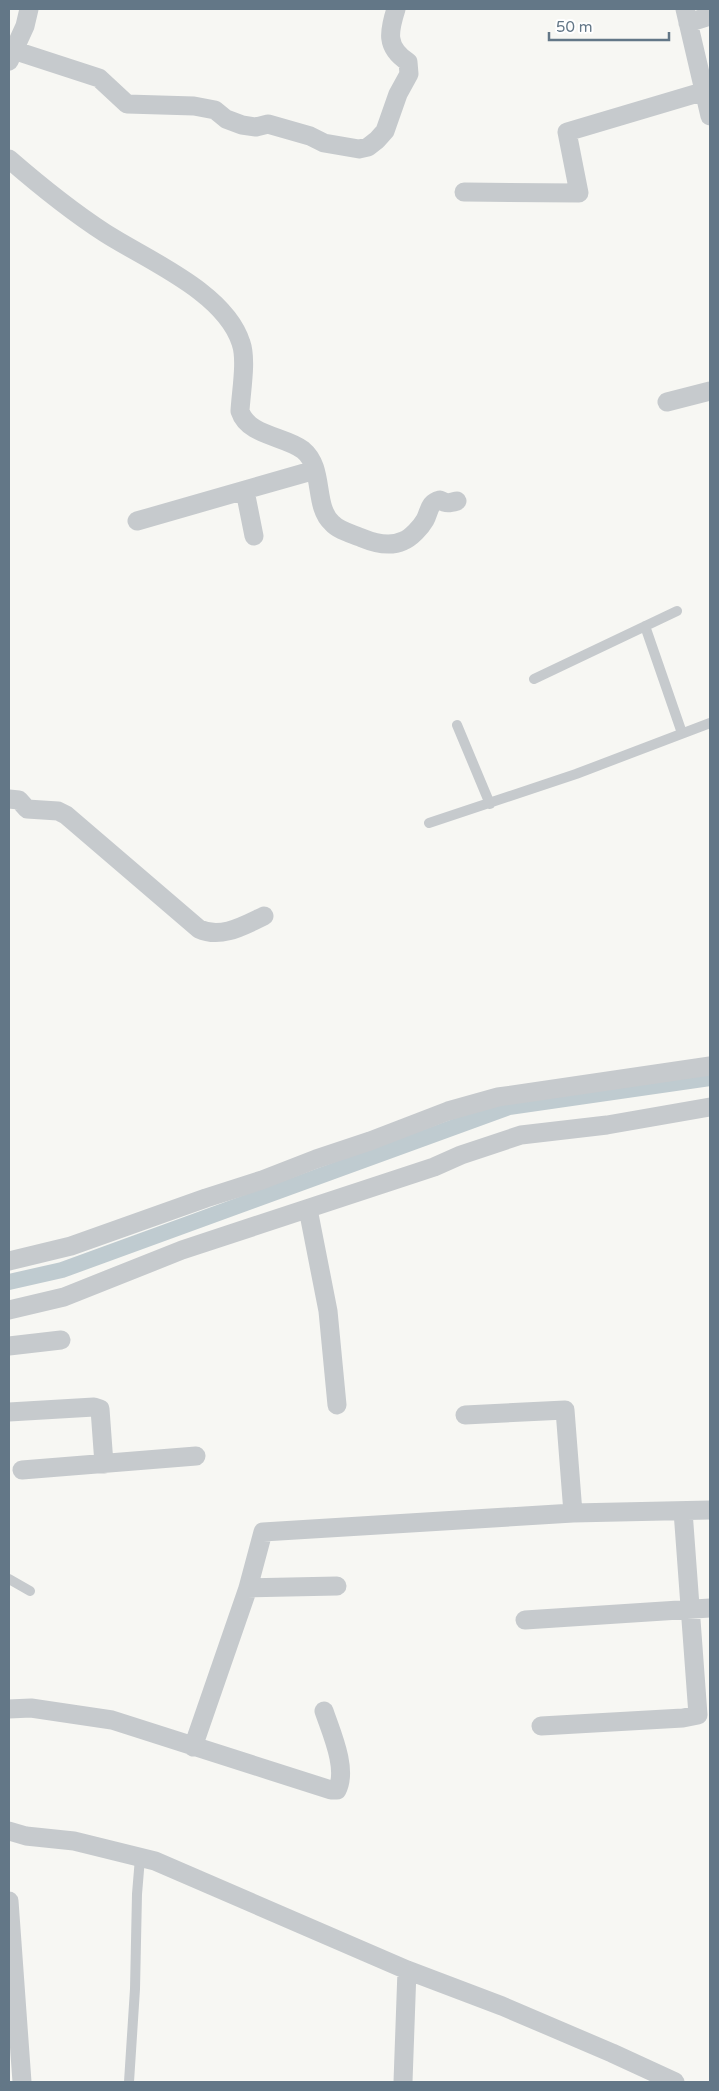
<svg xmlns="http://www.w3.org/2000/svg" width="719" height="2091" font-family="'Varela Round',sans-serif">
<rect width="100%" height="100%" fill="#f7f7f3"/>
<g fill="none" stroke-linecap="round" stroke-linejoin="round">
<path stroke="#bfcbd0" stroke-width="16" d="M9 1282 62 1270 509 1107 710 1078"/>
<path stroke="#c6cacd" stroke-width="10" d="M645 626 682 733
M534 679 677 611
M457 725 490 804
M429 823 576 774 710 723
M9 1579 30 1591
M129 2082 135 1989 137 1894 140 1858"/>
<path stroke="#c6cacd" stroke-width="19" d="M685 9 710 116
M688 23 710 16
M13 50 99 78 127 104 194 106 215 110 226 119 242 125 256 127 268 124 310 136 324 143 359 149 368 147 377 140 385 131 398 94 409 74 408 62C385 47 389 31 396 9
M9 61 25 26 29 9
M9 159C39 185 71 211 105 233 147 260 225 292 241 343 247 360 241 392 240 411 248 436 285 436 303 450 325 468 313 506 332 523 339 531 353 534 362 538 374 543 390 547 403 541 411 538 421 527 425 520 430 511 428 503 440 500 446 504 450 503 457 501
M464 192 579 193 567 132 705 91
M667 402 710 391
M245 491 254 536
M137 521 315 470
M9 799 19 800 27 809 58 811 66 815 199 929C221 939 243 926 264 916
M308 1209 328 1311 337 1405
M9 1261 71 1246 206 1198 262 1180 316 1159 370 1141 448 1111 498 1097 710 1066
M9 1310 64 1297 182 1250 434 1167 461 1155 521 1135 607 1125 710 1107
M9 1346 61 1340
M9 1412 94 1407 100 1409 104 1464
M465 1415 565 1410 573 1513
M22 1470 196 1456
M248 1588 337 1586
M525 1620 710 1608
M9 1709 31 1708 112 1720 331 1790H337C348 1769 331 1732 324 1711
M541 1726 683 1718 698 1715 683 1511
M193 1747 248 1588 263 1532 573 1513 710 1510
M9 1831 26 1836 74 1841 155 1861 407 1970 502 2006 612 2053 675 2082
M9 1901 22 2082
M403 2082 407 1970"/>
</g>
<rect width="719" height="2091" fill="none" stroke="#637787" stroke-width="20"/>
<path d="M549 32v8h120v-8" fill="none" stroke="#637787" stroke-width="2.5"/>
<text x="556" y="32" font-size="15" fill="#637787" stroke="#ffffff" stroke-width="4" paint-order="stroke">50 m</text>
</svg>
